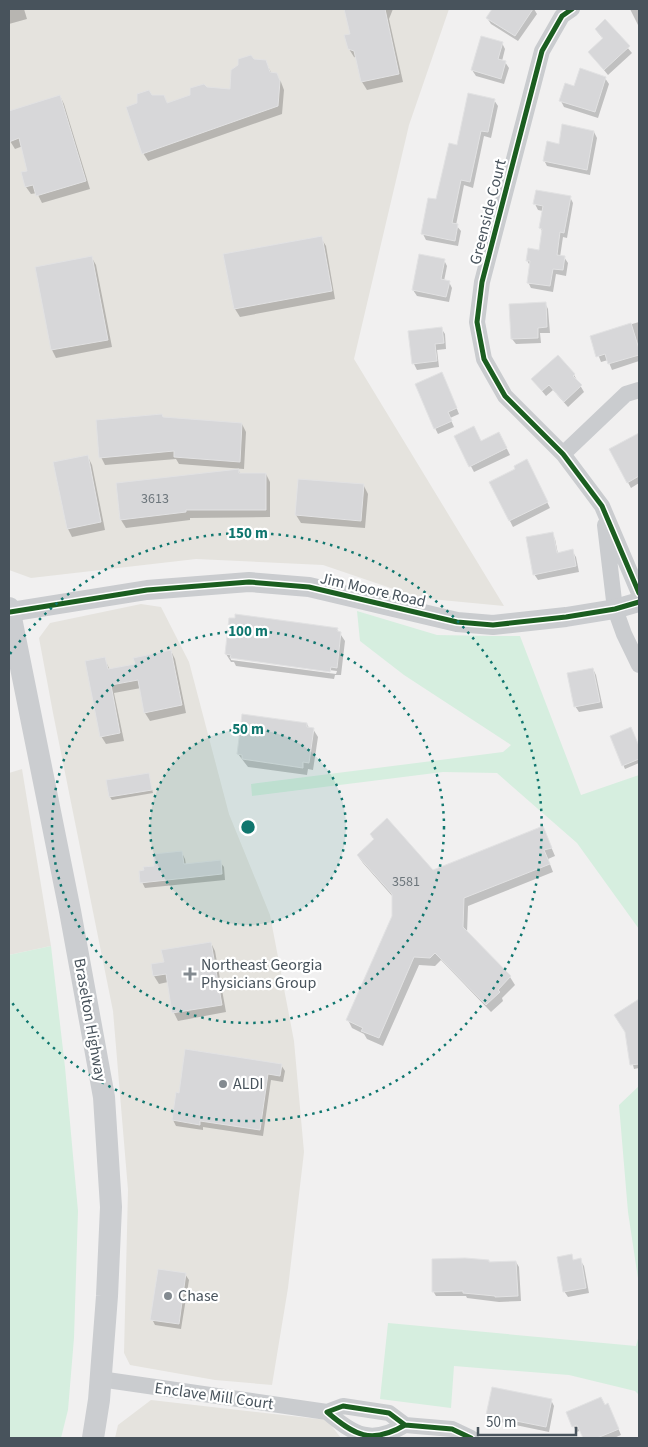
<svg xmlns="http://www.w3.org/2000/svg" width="648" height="1447" font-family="'Source Sans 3',sans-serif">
<rect width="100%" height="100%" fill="#f1f0f0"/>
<path fill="#e5e3de" d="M9 9H449L409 125 354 359 504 606 420 598 323 565 196 559 31 578 9 570Z
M141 604 161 607 189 662 229 814 270 915 294 1041 304 1152 288 1288 272 1385 215 1380 130 1365 124 1353 128 1190 113 1011 53 713 39 638 50 623Z
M22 769 51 946 9 955V773Z
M151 1400 327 1420 341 1438H115L118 1425Z"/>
<path fill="#d6eedf" d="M357 611 437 635 493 636H520L581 795 639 775V929L577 843 497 773 443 772 252 796 251 784 503 752 511 745 404 675 360 641Z
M51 946 65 1067 78 1211 74 1338 68 1410 61 1438H9V955Z
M639 1086V1285L628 1212 619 1105Z
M388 1323 636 1346 639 1335V1395L635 1391 569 1375 454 1366 451 1408 380 1399Z"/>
<path fill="#0003" fill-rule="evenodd" d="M9 9H24L27 19 9 24Z
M346 9H393L389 19 403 82 367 90 362 82 357 58 354 57 349 49 351 35Z
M493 9H534L537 14 518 41 491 24 487 18Z
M630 9H639V27Z
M605 21 632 53 608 75 589 52 603 39 596 30Z
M502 43 505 49 502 61 505 62 509 68 504 84 476 76 472 70Z
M253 60 265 61 272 74H276L281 82 284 90 282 114 148 161 143 153 151 96 164 97 168 104 191 96 206 89 232 90Z
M605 78 609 84 598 118 564 107 561 101 574 88Z
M60 96 64 104 90 189 42 203 37 193 31 194 26 187 29 171 23 146 15 149 10 141 9 126 13 125 9 112Z
M494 100 498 106 491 138 484 136 473 188 464 185 456 225 461 231 458 246 426 240 423 234 458 146Z
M594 132 597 138 590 175 547 166 544 160 560 145Z
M638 141H639V173Z
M570 197 573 203 567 238 563 237 560 257H564L568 263 566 276 556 274 553 292 531 288 528 282 530 266 527 260 540 251 543 232 540 228 543 211 538 210 535 204Z
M321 238 326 246 335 299 240 317 235 309Z
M92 258 96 265 112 347 56 358 52 350 36 268Z
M444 260 447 266 444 281 449 282 452 288 449 302 417 296 413 290Z
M545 303 548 309 550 333H540L541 343 516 344 512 339Z
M639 322V361L612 370 608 360 601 362 591 336Z
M441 328 445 334 446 349 437 350 439 367 417 370 414 364 410 332Z
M558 356 574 375 584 392 568 407 553 390 546 396 532 379Z
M445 380 459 414 450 418 454 427 438 434 435 428Z
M163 418 242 424 246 432 244 469 179 464 176 459 105 465 101 457Z
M455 436 481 442 502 439 510 455 474 472Z
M636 436 639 440V483L631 488 610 450Z
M88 457 92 465 105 530 72 537 68 529Z
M530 467 550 508 513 527 491 483Z
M238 470 241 474H266L270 482V517L190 518V520L126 528 121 520Z
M364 486 368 494 365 528 301 523 296 515Z
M552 533 555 539 558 554 572 551 576 557 579 572 538 580 534 574Z
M337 629 345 641 341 675H335L334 679 236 666 234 662H231L226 654ZM231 657 337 671 336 674 231 660Z
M171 651 175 659 186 713 150 721 145 713 141 688 114 693 124 741 106 744 101 736 104 658 110 670 136 665Z
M593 669 596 675 603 708 579 712 575 706Z
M307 724 309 728 313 729 318 737 313 770 308 769 307 775 248 767 238 754Z
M633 732 639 748V763L625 769 611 737Z
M148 774 153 793 112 800 110 797Z
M543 828 555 856 548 859 553 872 468 906 467 933 510 977 515 985 502 998 503 1001 491 1012 441 960 435 966 419 965 383 1046 367 1039 364 1034 352 1028 348 1020 393 916V897L363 863 358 856 375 841 371 835 433 871Z
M182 853 185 859 186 865 220 862 224 867 225 880 145 888 142 882 155 867Z
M211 943 215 951 226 1012 178 1021 174 1013 168 982 159 984 154 976 165 963Z
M639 1043V1068L634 1069 628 1045Z
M281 1065 285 1071 283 1082 271 1080 263 1136 203 1127V1130L176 1126 173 1120Z
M571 1256 574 1261 580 1260 584 1266 589 1293 568 1297 564 1291Z
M489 1261 490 1263 516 1262 519 1267 521 1301 499 1302 467 1298 466 1296H436L433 1291Z
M185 1274 189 1280 181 1329 155 1325 152 1319Z
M551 1400 554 1406 549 1432 491 1420 487 1414Z
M605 1406 611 1411 621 1435 614 1438H584L581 1430 577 1432 573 1426Z"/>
<path fill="#d7d7d9" stroke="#e2e2e3" d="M344 9H385L399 74 361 82 354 51 348 49 344 35 350 34Z
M492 9H533L515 36 486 18Z
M605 19 630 46 604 70 588 52 603 38 595 29Z
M481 36 503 42 498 59 506 61 501 79 471 70Z
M251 55 254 59 266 60 270 72 277 73 280 81 278 106 142 154 126 107 137 103V94L149 90 152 95H164L167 103 190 95V88L204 84 207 87 230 89 231 70 238 65V59Z
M580 68 606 77 595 112 559 101 565 83 574 86Z
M468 93 495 99 488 132 481 131 470 182 461 180 452 223 458 224 455 241 421 234 428 198 436 199 449 143 457 145Z
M60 95 86 181 36 196 33 185 25 187 21 172 27 171 19 138 9 142V111Z
M562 124 594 131 587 170 543 161 547 141 559 144Z
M536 190 571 196 564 233 560 232 557 255 565 256 563 270 553 269 550 286 527 283 530 261H526L528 248 539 250 542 229 539 228 543 206 533 204Z
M322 236 332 291 234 309 223 254Z
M419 254 445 259 441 279 450 281 446 297 412 290Z
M92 256 108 340 51 350 35 267Z
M546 302 547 327 538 328V338L511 339 509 304Z
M631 323 639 349V355L608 364 605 354 596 357 590 336Z
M442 327 444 343 435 344 437 361 412 364 408 331Z
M558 355 575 374 573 376 582 385 564 402 549 385 542 391 531 379Z
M442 372 457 408 448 412 452 421 434 429 415 384Z
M162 414 163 417 242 423 240 462 174 457V451L99 458 96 420Z
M474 426 481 441 499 432 507 448 469 467 454 436Z
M639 433V476L627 483 609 449Z
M88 455 101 522 67 529 53 462Z
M527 459 548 502 509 521 489 482 515 469 514 466Z
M239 469V473H266V510H186V512L120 520 116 483Z
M298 479 364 484 361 521 295 515Z
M553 532 557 553 573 549 576 566 533 575 526 537Z
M235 614 338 628 337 631 341 632 337 668 331 667 330 672 230 658 231 655 225 654 229 618H235Z
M171 650 182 705 144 713 138 680 111 685 120 733 100 737 85 661 105 657 108 669 135 664 133 658Z
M593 668 600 702 574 707 567 673Z
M242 714 307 723V727L314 728 309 763 303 762V768L242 759V755L237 754Z
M631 727 639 746V759L622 766 610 736Z
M149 773 152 790 109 797 106 780Z
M387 818 433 870 543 826 552 848 544 850 550 864 464 898 463 927 511 976 498 990 500 992 486 1005 435 953 430 958 414 957 379 1038 361 1031 363 1028 346 1020 392 916V894L357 855 374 839 370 834Z
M182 851 184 864 221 860 222 874 140 883 139 871 144 870 143 867 154 866 153 854Z
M211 942 222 1005 172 1013 166 974 153 976 151 964 164 962 161 950Z
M639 999V1064L630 1065 625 1032 614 1015Z
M185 1049 282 1064 280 1076 268 1074 260 1130 200 1121V1125L172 1120 176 1092 179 1093Z
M572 1254 573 1260 581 1258 586 1288 563 1292 557 1257Z
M465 1258 489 1260V1262L516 1261 518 1296 495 1297V1296L463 1293V1291L432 1292V1259Z
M158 1269 186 1273 179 1324 150 1320Z
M492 1387 552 1399 546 1427 486 1415Z
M601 1397 605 1405 608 1403 619 1429 597 1438H583L577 1425 572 1427 566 1412Z"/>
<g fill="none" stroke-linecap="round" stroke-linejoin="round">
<path stroke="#cacccf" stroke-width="16" d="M572 9 562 16 542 51 482 282 477 322 484 359 505 396 563 454 602 506 639 593
M563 454 626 394 639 390
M605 525 615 609 624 634 639 665
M100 1379 327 1412
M405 1425C371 1445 354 1435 327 1412L343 1406 389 1413 405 1425 452 1429 471 1438"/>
<path stroke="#cacccf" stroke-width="20" d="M10 612 147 590 249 582 309 587 457 622 493 625 566 617 615 609 639 602"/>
<path stroke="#cbcdd0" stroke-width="22" d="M9 608 70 911 104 1097 111 1207 107 1296 99 1400 93 1438"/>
<g stroke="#fff" stroke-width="8">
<path id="cycleway" d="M572 9 562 16 542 51 482 282 477 322 484 359 505 396 563 454 602 506 639 593
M10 612 147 590 249 582 309 587 457 622 493 625 566 617 615 609 639 602
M405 1425C371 1445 354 1435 327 1412L343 1406 389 1413 405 1425 452 1429 471 1438"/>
</g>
<use href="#cycleway" stroke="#1b5e20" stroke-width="5"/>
</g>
<circle cx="248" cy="827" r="98" fill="#0f766e" fill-opacity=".12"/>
<g fill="none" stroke="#0f766e" stroke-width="2.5" stroke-dasharray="2.5 5">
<circle cx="248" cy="827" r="98"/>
<circle cx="248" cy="827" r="196"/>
<path d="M10 654A294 294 0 1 1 10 1000"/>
</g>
<g fill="#838a90" stroke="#fff" stroke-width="2">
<path d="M187.5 966.5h5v5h5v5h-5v5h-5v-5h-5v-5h5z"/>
<circle cx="223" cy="1084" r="5"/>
<circle cx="168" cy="1296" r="5"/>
</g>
<g text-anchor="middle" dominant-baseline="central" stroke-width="4.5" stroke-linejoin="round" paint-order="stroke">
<g font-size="14" fill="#6d767c">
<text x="155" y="499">3613</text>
<text x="406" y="882">3581</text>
</g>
<g font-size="16" fill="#48535c" stroke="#fff">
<text transform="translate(488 212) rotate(-76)">Greenside Court</text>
<text transform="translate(373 590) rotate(13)">Jim Moore Road</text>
<text transform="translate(90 1020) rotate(80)">Braselton Highway</text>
<text transform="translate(214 1396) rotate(8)">Enclave Mill Court</text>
</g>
<g font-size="16" fill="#48535c" stroke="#fff" text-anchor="start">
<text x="201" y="965">Northeast Georgia<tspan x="201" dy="18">Physicians Group</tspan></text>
<text x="233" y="1084">ALDI</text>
<text x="178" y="1296">Chase</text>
</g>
</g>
<circle cx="248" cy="827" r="8" fill="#0f766e" stroke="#fff" stroke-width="2.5"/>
<g font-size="15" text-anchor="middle" font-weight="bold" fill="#0f766e" stroke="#fff" stroke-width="4.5" stroke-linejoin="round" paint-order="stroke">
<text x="248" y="538">150 m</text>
<text x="248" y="636">100 m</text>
<text x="248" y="734">50 m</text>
</g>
<rect width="648" height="1447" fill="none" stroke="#48535c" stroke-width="20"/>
<path d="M478 1427v8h98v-8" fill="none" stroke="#48535c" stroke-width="2.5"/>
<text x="486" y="1427" font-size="15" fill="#48535c" stroke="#ffffff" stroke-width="4" paint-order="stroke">50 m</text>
</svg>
